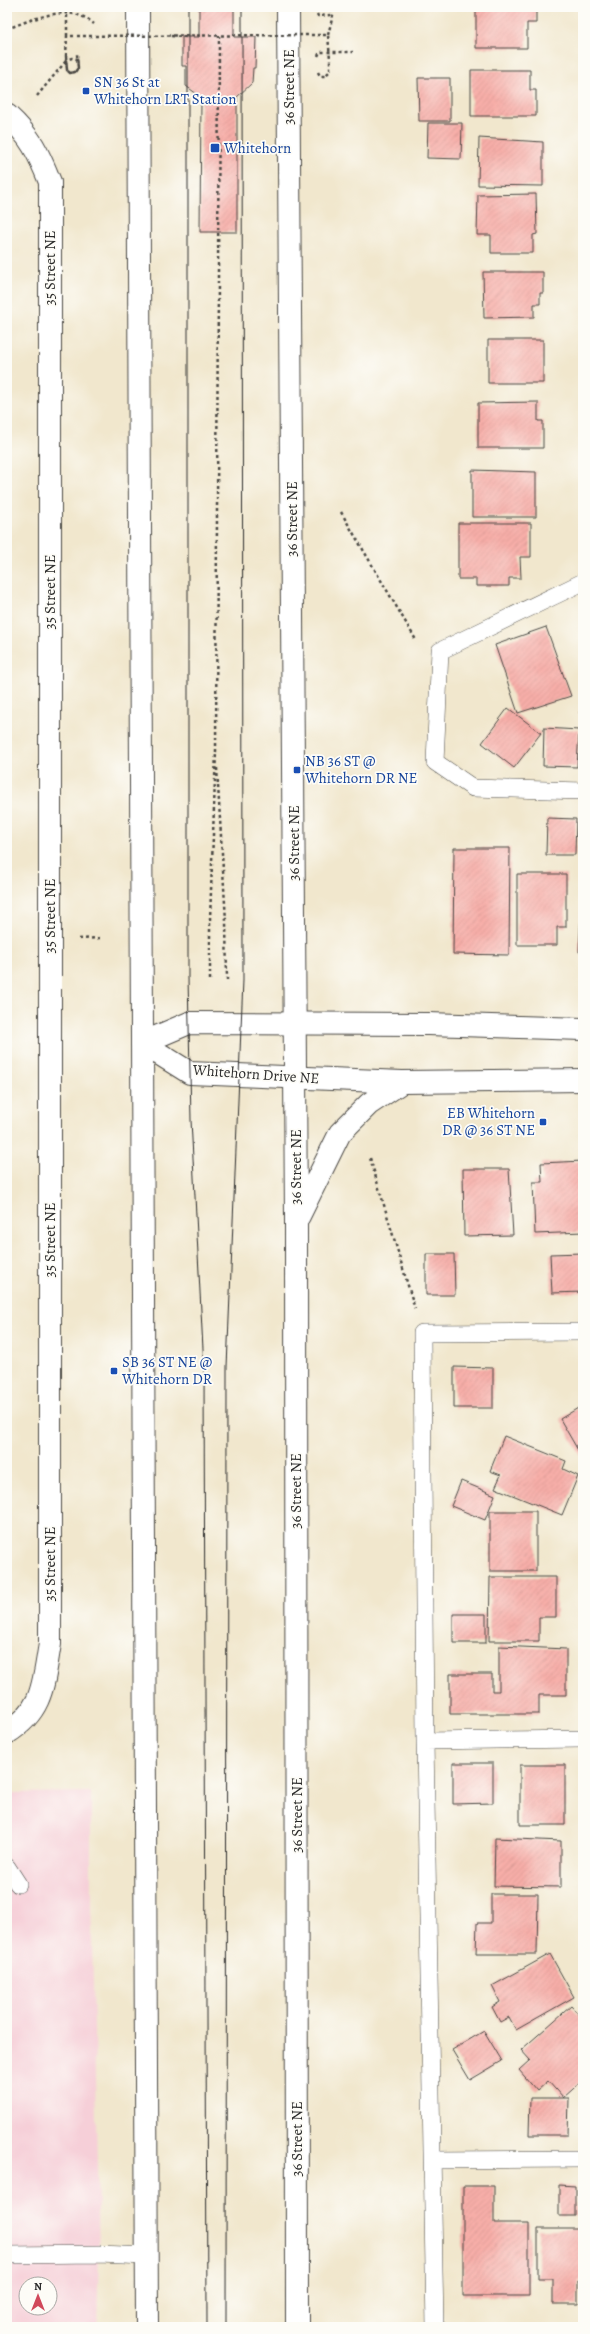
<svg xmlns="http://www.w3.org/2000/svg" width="590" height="2334" font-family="Alegreya,serif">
<defs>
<pattern id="building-hatch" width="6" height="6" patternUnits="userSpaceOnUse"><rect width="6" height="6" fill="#f7aea8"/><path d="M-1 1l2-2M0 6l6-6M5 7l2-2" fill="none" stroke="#d49691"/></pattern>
</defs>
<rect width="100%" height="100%" fill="#fdfcf7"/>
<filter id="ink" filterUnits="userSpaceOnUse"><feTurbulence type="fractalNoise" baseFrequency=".025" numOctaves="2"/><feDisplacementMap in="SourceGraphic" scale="8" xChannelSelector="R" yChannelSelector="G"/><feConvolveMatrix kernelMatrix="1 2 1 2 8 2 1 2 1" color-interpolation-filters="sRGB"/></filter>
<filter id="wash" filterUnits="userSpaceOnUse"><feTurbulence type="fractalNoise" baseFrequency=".012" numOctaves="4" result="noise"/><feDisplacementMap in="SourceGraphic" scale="16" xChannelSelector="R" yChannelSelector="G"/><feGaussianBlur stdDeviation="0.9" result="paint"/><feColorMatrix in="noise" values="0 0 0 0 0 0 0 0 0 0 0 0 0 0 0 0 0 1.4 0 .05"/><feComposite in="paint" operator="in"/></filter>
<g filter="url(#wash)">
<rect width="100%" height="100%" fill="#f1e7cd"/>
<path fill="#f6cfd8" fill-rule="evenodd" d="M91 1792V1893L99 2254 97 2327H7V1793ZM26 2284H50V2308H26Z"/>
<g id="blocks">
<path fill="url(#building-hatch)" d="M199 7H234V37H256L255 68H253L252 83 237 97V232H200L201 97 186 86V66H182V37H199Z
M476 7H536V23H527V48H476Z
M471 70H530V90H536V116H471Z
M418 78H450V121H419Z
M428 123H462L461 159 427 158Z
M479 138 543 142V186L478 185Z
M536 194 537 234 533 235V253H491V235H477L478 195Z
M483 272H543V293H540V304H534V317L484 318Z
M488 340H543V383H488Z
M538 402V421H543V448H478V403Z
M472 470 536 472V517H472Z
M458 523H531V557H520L521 578H509V586H476V579H458Z
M546 627 571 696 518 713 495 645Z
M583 702V714L579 713Z
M508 708 541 733 514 768 482 743Z
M544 728 579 730 577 767 543 766Z
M547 818 576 819 575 855H546Z
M580 822H583V847H579Z
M454 848H510L509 955 453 954Z
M517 874H566V927H557V945H517Z
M582 890H583V953L579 952Z
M583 1161V1232L535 1234 533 1182H542L541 1163Z
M463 1169H509L513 1235 464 1236Z
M583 1253V1292L552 1293 550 1254Z
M426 1254H454L455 1295H426Z
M454 1367 493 1368V1408H454Z
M583 1405V1459L560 1419Z
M504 1436 566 1461 563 1469 578 1476 562 1515 495 1488 501 1475 490 1471Z
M461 1481 495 1495 485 1520 451 1506Z
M490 1511H536V1571H490Z
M490 1577H556V1617H539V1641H489Z
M453 1614H486V1643H453Z
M499 1646 566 1649V1695H539V1714H450V1674H492V1691H499Z
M453 1763H493V1803L453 1804Z
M520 1765H565V1825H520Z
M495 1838 561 1841V1887L494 1886Z
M491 1894H538L537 1954H476L477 1923H491Z
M550 1954 574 1997 516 2030 509 2017 500 2022 492 2007 500 2002 492 1986Z
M571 2006 583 2019V2080L563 2098 548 2081 537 2091 519 2070 530 2060 521 2050Z
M484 2031 502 2061 470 2080 452 2050Z
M530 2098H569L568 2135H529Z
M559 2185 575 2186V2216H559Z
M463 2186H494V2223H529V2296H463Z
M538 2229H583V2281H578V2304H553V2279H538Z"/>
</g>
</g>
<g filter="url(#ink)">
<use href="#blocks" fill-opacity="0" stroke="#494743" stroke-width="1"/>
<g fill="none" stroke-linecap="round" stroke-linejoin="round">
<g stroke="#494743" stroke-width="18">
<path id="service" d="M583 582 440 651 435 762 473 788 583 791
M425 1741 583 1739
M7 1867 18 1884
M433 2160 583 2159
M7 2255 99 2254 146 2256
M435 2327 425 1741 422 1333 583 1332"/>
</g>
<g stroke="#494743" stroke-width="24">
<path id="minor" d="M7 115C31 137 38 152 50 182V1644C43 1683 44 1710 7 1733"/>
</g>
<g stroke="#494743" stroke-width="24">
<path id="tertiary" d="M142 1043 190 1073 402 1082 583 1080
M142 1043 189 1023 428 1024 583 1029"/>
</g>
<g stroke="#494743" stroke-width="24">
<path id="secondary" d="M138 7 147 2327
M288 7 296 1221 297 2327
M299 1216 340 1133 369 1104 402 1082"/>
</g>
<path stroke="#494743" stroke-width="2.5" stroke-dasharray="3 3" stroke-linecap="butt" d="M317 14 318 16 330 15 331 7
M7 29C33 19 70 2 94 24
M328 35 335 7
M171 36 186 37
M66 56 67 70 70 73 75 72 78 68 77 59 72 58 66 60 67 70 70 73 75 72 78 68 77 54
M318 56 320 52H353
M318 72 320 76H325L330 71V59
M37 96 66 61
M341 512 416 640
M217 768 226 921 227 980
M79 939 102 938
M210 980V919L216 751 219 36
M370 1158 415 1309"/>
<use href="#service" stroke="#fff" stroke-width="17"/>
<use href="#minor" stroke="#fff" stroke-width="22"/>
<use href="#tertiary" stroke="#fff" stroke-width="22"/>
<use href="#secondary" stroke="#fff" stroke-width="22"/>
<path stroke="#2b2b2b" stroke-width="1" d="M188 7V977L191 1120 204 1368 207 2327
M226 2327 227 1367 243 980 242 7"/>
<path stroke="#494743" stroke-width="2.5" stroke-dasharray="3 3" stroke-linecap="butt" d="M67 36V7
M66 56 67 36 328 35 330 59"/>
</g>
</g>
<g fill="#1a4fb4" stroke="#fdfcf7" stroke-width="1.5">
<rect x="82" y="87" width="8" height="8" rx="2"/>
<rect x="210" y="143" width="10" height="10" rx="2"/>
<rect x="293" y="766" width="8" height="8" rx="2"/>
<rect x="539" y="1118" width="8" height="8" rx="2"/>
<rect x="110" y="1367" width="8" height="8" rx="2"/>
</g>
<g text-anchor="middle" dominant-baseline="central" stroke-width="3.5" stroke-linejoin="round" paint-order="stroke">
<g font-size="15" fill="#164399" stroke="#fdfcf7" text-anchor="start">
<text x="94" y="82">SN 36 St at<tspan x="94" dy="17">Whitehorn LRT Station</tspan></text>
<text x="224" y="148">Whitehorn</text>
<text x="305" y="761">NB 36 ST @<tspan x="305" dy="17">Whitehorn DR NE</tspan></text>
<text x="535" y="1113" text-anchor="end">EB Whitehorn<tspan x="535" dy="17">DR @ 36 ST NE</tspan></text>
<text x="122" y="1362">SB 36 ST NE @<tspan x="122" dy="17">Whitehorn DR</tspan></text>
</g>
<g font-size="15" fill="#2b2b2b" stroke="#fdfcf7">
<text transform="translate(289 87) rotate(-90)">36 Street NE</text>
<text transform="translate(50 268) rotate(-90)">35 Street NE</text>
<text transform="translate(292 519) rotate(-90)">36 Street NE</text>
<text transform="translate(50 592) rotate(-90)">35 Street NE</text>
<text transform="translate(294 843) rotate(-90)">36 Street NE</text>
<text transform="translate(50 916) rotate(-90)">35 Street NE</text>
<text transform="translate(256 1074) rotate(4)">Whitehorn Drive NE</text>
<text transform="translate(296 1167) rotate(-90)">36 Street NE</text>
<text transform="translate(50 1240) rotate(-90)">35 Street NE</text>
<text transform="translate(296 1491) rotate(-90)">36 Street NE</text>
<text transform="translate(50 1564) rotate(-90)">35 Street NE</text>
<text transform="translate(297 1815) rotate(-90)">36 Street NE</text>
<text transform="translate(297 2139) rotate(-90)">36 Street NE</text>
</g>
</g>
<rect width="590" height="2334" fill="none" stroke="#fdfcf7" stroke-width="24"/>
<g transform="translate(38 2296)"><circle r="19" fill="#fdfcf7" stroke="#a9a8a5"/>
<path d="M0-3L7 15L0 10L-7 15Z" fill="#d1495b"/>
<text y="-6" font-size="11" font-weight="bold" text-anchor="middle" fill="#2b2b2b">N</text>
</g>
</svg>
